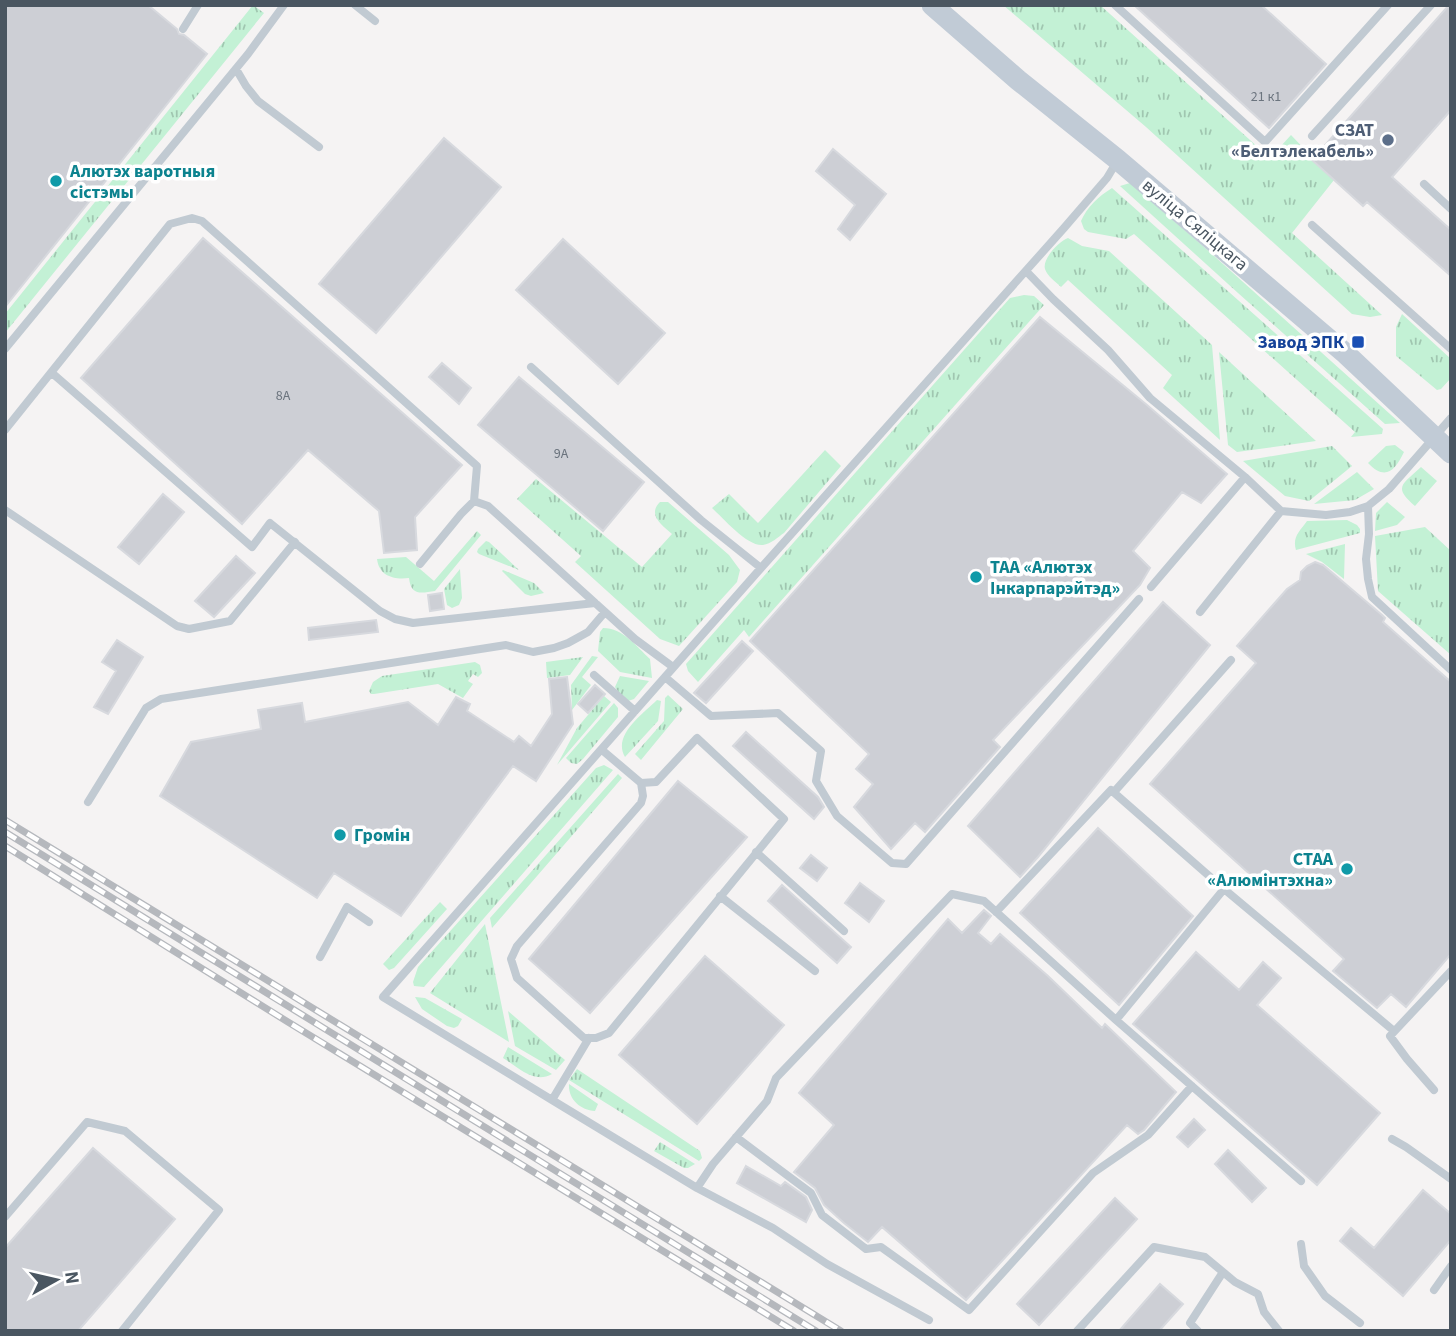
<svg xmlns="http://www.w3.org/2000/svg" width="1456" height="1336" font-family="'Source Sans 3',sans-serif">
<defs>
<pattern id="grass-tufts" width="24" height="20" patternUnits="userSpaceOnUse" patternTransform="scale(1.75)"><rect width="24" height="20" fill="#c3f1d5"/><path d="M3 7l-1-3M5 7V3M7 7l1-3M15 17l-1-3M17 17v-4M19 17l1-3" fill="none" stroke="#a0c6b0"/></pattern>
</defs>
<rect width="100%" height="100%" fill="#f5f3f3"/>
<path fill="url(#grass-tufts)" d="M253 5 264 13 5 333V314Z
M1003 5H1100L1270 158 1291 135 1334 180 1292 233 1382 315 1370 317 1352 314 1146 127Z
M1130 183 1203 246 1400 423 1385 424 1238 293 1120 186Z
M1112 188 1383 429 1382 434 1351 437 1355 432 1134 234 1126 239 1088 232 1084 229 1081 221C1087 207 1099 196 1112 188Z
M1068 238 1082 246 1109 251 1212 345 1220 440 1163 388 1172 375 1068 280 1061 287C1056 282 1047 276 1045 269 1042 259 1059 241 1068 238Z
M1024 295 1034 296 1044 305 749 637 744 630 698 682 688 671 686 664 1010 298Z
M1402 314 1451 359V378L1441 389 1437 390 1396 356V327Z
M1219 352 1316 441 1237 452 1228 445Z
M1395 445 1404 452C1395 471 1385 481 1368 463L1386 446Z
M1332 446 1352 466 1309 501 1285 496 1243 461Z
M825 450 841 466 784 533C778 537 771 544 763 545 748 547 724 519 712 508L729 494 758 523Z
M1421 467 1437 481 1415 506C1392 487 1403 484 1421 467Z
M1357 472 1374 489 1355 500 1314 504Z
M536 479 642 567 672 534C662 525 647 515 660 502H668L729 555 740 570 737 582 679 646 660 639 575 562 581 556 517 499Z
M1387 502 1405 517 1397 525 1375 531 1376 513Z
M1347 520 1357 525 1360 529V533L1296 550C1292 537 1300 531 1307 521Z
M1425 527 1451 551V655L1378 591 1375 536Z
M477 531 481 535 435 591C421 593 411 596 409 578 394 580 379 576 377 559L406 557 434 581Z
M486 541 489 542 519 570 479 554 477 552 478 549Z
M1345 544 1344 579 1322 562 1306 554Z
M460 569 462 598 459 605 452 608 447 605 444 589Z
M503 570 534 583 544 593 531 596 525 594 502 571Z
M603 628C623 628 636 646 650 659L652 678 620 672 598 651 600 632Z
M592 656 598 657 582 677 591 685 572 710 571 685Z
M583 657 570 675 547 678 546 662Z
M475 662 480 665 482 673 478 677 473 674 468 681 473 684 463 698 438 684 374 694H371L369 691 373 682 382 676Z
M620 676 649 681 634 699 628 701 619 693 615 687Z
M668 695 683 709 641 760 635 754 664 721 665 698Z
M604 696 611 702 557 765 577 728Z
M657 700 661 701 658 721 625 757C612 735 643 714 657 700Z
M614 703 618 708V717L583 759 577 764 571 763 566 758Z
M604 765 613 770 424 987 414 986 413 982 418 967 596 768Z
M618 774 622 778 492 928 490 918Z
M440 902 447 909 394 968 389 970 383 964Z
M485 924 509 1042 430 993Z
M415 997 425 998 462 1019 458 1026 454 1028 447 1026 422 1009Z
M508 1011 565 1060 556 1070 515 1046Z
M508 1047 552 1074C534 1084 519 1068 503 1058Z
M577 1069 700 1151 702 1158 699 1161 569 1080Z
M569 1084 598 1104 595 1111C580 1110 568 1099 569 1084Z
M660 1142 695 1164 688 1168H684L654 1151Z"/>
<path fill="#cdcfd5" stroke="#d7d9de" stroke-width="2" d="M5 5H148L177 29 179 34 184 35 207 54 5 307Z
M1134 5H1261L1326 64 1269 128Z
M1449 5H1451V110L1392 177 1451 230V276L1367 202 1363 206 1312 160Z
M444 138 501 187 376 333 319 284Z
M833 149 886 194 850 240 838 229 855 205 816 171Z
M203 238 462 465 415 517 417 550 384 553 379 511 308 450 242 524 81 378Z
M563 239 665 333 618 384 516 290Z
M1040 317 1147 405 1227 474 1201 503 1182 492 1133 551 1150 568 1140 585 993 740 1000 747 925 832 915 823 891 849 854 807 873 784 856 769 869 754 750 641Z
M442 363 471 388 459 404 429 377Z
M519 377 644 482 603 531 478 425Z
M163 494 184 512 139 564 118 547Z
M236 556 255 573 214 617 195 601Z
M1315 562 1323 565 1382 615 1385 618 1383 622 1451 682V954L1406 1007 1391 994 1377 1008 1333 971 1344 959 1150 784 1256 663 1237 646 1287 589 1300 580 1301 572 1307 566Z
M442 593 444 609 430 611 428 595Z
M1163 602 1210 645 1038 857 1020 877 968 826Z
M376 620 378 632 309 640 308 628Z
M117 640 143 657 108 714 94 707 116 671 102 662Z
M742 641 753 651 706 703 694 693Z
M567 677 573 724 536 781 513 766 401 916 334 873 317 898 160 796 191 742 261 729 258 710 302 703 305 722 408 702 438 725 456 697 470 704 467 711 514 742 519 736 531 746 552 714 549 679Z
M595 685 605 694 588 713 578 704Z
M746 732 818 797 824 807 814 819 733 746Z
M678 781 747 837 590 1013 529 959Z
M1098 828 1193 916 1119 1005 1020 913Z
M811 855 827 868 817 881 800 868Z
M860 883 884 901 869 922 845 903Z
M782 885 851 947 837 963 768 901Z
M984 910 991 916 978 933 991 944 1000 934 1048 976 1102 1028 1105 1024 1176 1092 1144 1130 1138 1134 1127 1125 966 1300 882 1227 868 1242 844 1223 824 1205 815 1188 794 1172 834 1125 799 1093 948 919 962 933Z
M1196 952 1239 990 1263 962 1281 978 1257 1005 1380 1113 1317 1185 1133 1024Z
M705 956 784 1025 697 1124 619 1055Z
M1194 1119 1205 1130 1188 1147 1177 1137Z
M93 1148 175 1219 78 1331H5V1248Z
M1228 1150 1266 1188 1252 1202 1215 1164Z
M746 1166 781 1186 785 1182 806 1197 812 1210 806 1222 737 1183Z
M1423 1190 1451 1214V1240L1403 1296 1340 1241 1351 1228 1374 1248Z
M1115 1198 1137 1219 1039 1325 1017 1304Z
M1160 1284 1183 1304 1159 1331H1119Z"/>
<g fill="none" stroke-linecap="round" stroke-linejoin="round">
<path stroke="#c1cad2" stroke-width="8" d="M355 5 375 21
M1115 5 1265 142 1388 5
M183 29 198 5
M236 69 246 86 258 101 319 147
M1312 136 1431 5
M1424 184 1451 209
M1312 225 1451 349
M1026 271 1053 299 1108 350 1150 398 1245 477 1281 511 1326 515 1350 512 1368 506
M5 349 248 54 284 5
M531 367 701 520 761 568
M52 373 252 547 270 523 380 611 395 619 413 623 595 603
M1451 418 1389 489 1368 506 1369 534 1366 559 1368 579 1372 597 1451 670
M5 430 170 224 192 218 202 221 477 466 474 501
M5 510 177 626 189 629 230 621 295 542
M420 564 461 514 474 501 488 506 635 639 673 667
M1151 587 1245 477
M1200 612 1281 511
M594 675 635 711
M665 677 711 716 778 713 821 751 816 781 837 816 892 863 906 864 1139 599
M602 750 641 783 643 796 641 803 517 946 511 959 517 978 584 1038H596L609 1033 784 819 697 738 656 782 641 783
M1114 792 1231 660
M88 802 146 708 161 699 506 645 533 652 554 648 568 643 588 632 605 612
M756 852 844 931
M720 896 815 971
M996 912 1111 790 1224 889
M320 957 347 907 369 922
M589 1038 552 1100 383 997 761 568 1064 228 1107 178 1116 163
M1434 1090 1407 1059 1390 1036 1451 971
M552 1100 697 1188 713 1164 767 1101 776 1078 952 894 984 901 1116 1020
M736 1137 811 1193 822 1215 866 1249 881 1247 969 1310 1093 1173 1148 1135 1192 1086
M1392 1139 1406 1147 1451 1179
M1301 1181 1116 1020 1224 889 1394 1031
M697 1188 773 1228 827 1264 929 1320
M5 1217 87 1122 125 1131 219 1210 122 1331
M1301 1244 1304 1266 1325 1296 1360 1323
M1434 1290 1451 1266
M1077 1331 1154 1247 1205 1257 1235 1282 1258 1294 1264 1312 1279 1331
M1198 1331 1190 1323 1223 1272"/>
<path stroke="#c1cbd6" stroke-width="21" d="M932 5 1018 80 1118 160 1346 354 1451 453"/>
<g stroke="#b5b8bd" stroke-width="7">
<path id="rail" d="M5 820 841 1331
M5 832 816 1331
M5 846 288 1022 794 1331"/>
</g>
<use href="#rail" stroke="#fff" stroke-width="4.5" stroke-dasharray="13" stroke-linecap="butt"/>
</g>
<circle fill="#5c6f8a" stroke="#fff" stroke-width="2.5" cx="1388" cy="140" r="7"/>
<g fill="#0f9aa8" stroke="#fff" stroke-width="2.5">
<circle cx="56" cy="181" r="7"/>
<circle cx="976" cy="577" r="7"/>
<circle cx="340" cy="835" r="7"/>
<circle cx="1347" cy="869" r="7"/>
</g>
<rect fill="#1a4fb4" stroke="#fff" stroke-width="2.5" x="1351" y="335" width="14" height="14" rx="3.5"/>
<g text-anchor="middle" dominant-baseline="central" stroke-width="7" stroke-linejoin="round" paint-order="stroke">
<g font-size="14" fill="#6b747e">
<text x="1266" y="97">21 к1</text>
<text x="283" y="396">8А</text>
<text x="561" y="454">9А</text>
</g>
<g font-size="18" font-weight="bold" fill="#4e5e75" stroke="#fff" text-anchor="end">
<text x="1374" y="130">СЗАТ<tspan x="1374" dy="21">«Белтэлекабель»</tspan></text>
</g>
<g font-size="18" font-weight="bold" fill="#0d838f" stroke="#fff" text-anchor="start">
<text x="70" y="171">Алютэх варотныя<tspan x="70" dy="21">сістэмы</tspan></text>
<text x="990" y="567">ТАА «Алютэх<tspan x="990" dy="21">Інкарпарэйтэд»</tspan></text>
<text x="354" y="835">Громін</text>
<text x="1333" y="859" text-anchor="end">СТАА<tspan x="1333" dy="21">«Алюмінтэхна»</tspan></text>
</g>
<g font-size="18" fill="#4a5661" stroke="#fff">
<text transform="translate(1195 225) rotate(40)">вуліца Сяліцкага</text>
</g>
<g font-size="18" font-weight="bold" fill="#164399" stroke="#fff" text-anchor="end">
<text x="1344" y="342">Завод ЭПК</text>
</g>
</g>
<rect width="1456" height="1336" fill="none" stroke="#4a5661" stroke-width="14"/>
<g transform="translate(56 1280) rotate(82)" stroke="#ffffff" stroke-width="5" paint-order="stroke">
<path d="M0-5L12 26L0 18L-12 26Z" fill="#4a5661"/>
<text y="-10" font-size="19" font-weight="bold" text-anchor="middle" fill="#4a5661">N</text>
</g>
</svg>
